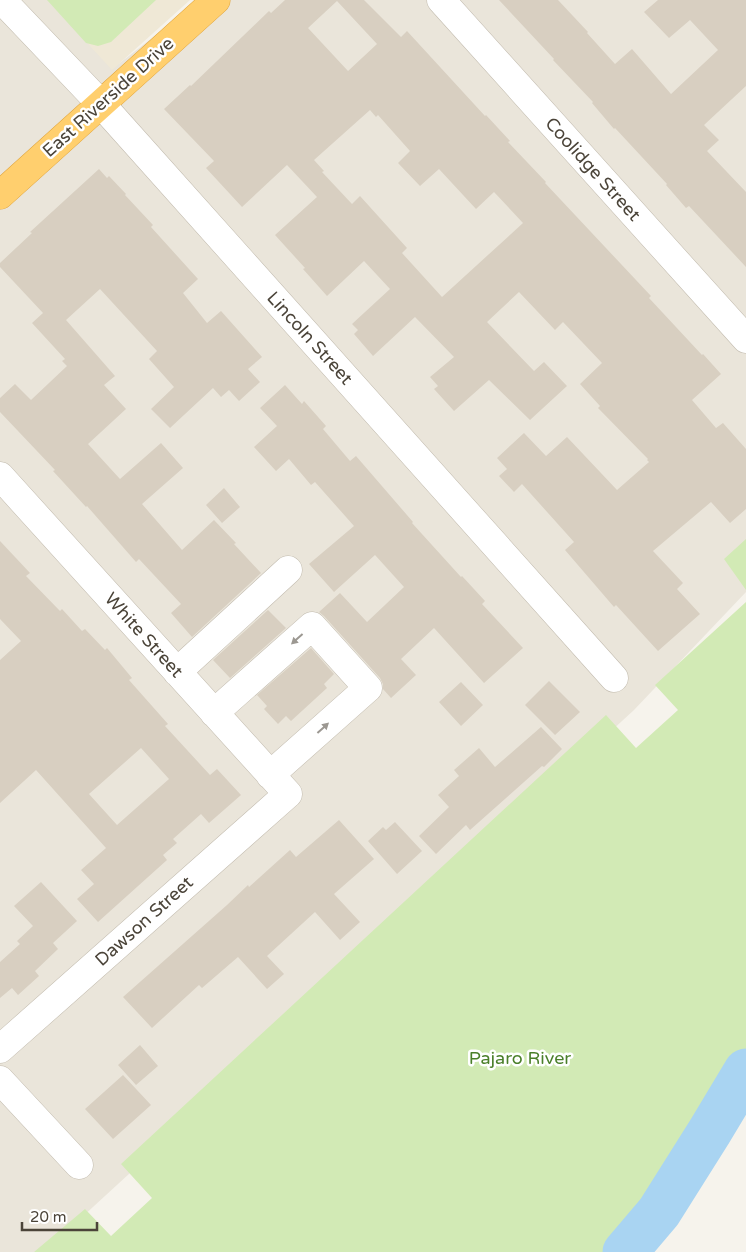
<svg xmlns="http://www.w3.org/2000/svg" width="746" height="1252" font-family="'Varela Round',sans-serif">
<rect width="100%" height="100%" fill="#f6f3ec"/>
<path fill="#eae5da" d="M0 0H48L112 69 201 0H746V592L634 710 44 1252H0Z"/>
<path fill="#efe8d6" d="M48 0H190L112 70Z"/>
<path fill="#d2eab5" d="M47 0H156L111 42 98 46 86 43Z
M746 539V590L724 559Z
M746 602V1077L620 1252H34L85 1209 111 1236 152 1198 121 1164 606 715 636 748 678 710 655 685Z"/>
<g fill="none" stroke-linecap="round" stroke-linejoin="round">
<path stroke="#a9d4f2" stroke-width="45" d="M625 1252 659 1212 710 1131 746 1071"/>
</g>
<path fill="#d8cfc1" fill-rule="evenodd" d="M285 0H364L401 37 407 31 485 116 486 115 510 141 508 142 546 182 545 183 651 296 649 298 702 355 703 354 721 374 692 400 716 428 723 423 746 449V509L730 523 711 502 653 551 683 583 677 589 700 614 658 651 616 605 614 607 565 550 574 542 522 484 514 492 499 476 507 469 497 458 524 433 546 456 567 437 617 490 649 462 647 460 648 459 598 408 600 406 580 384 602 363 563 322 555 330 519 292 487 322 534 371 544 362 567 386 530 420 489 380 454 411 434 389 438 386 430 377 454 357 415 317 373 356 354 334 358 330 352 324 390 289 364 261 327 296 303 269 305 268 275 235 317 197 287 165 242 207 206 168 214 161 164 109 190 85 191 86 269 11 271 13ZM337 1 377 44 348 71 308 28ZM370 110 376 117 378 115 410 151 398 163 420 186 439 169 476 209 494 192 523 223 442 297 402 253 407 248 360 196 352 204 322 172 324 171 314 160Z
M499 0H558L588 32 587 33 615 64 632 49 671 94 718 50 690 20 669 38 644 12 658 0H746V86L704 125 719 140 707 151 746 192V267L689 206 686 208 666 185 667 184 615 128 614 129 592 103 593 102 553 60 554 59Z
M99 169 107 178 109 176 126 194 125 195 153 225 151 227 198 279 183 293 207 323 221 311 262 357 248 369 260 382 239 401 229 390 221 397 213 388 170 428 151 409 174 387 149 359 157 351 100 289 66 320 115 376 104 385 126 409 88 444 120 479 161 443 183 468 142 504 182 550 214 520 236 543 234 544 261 573 192 637 171 613 181 604 139 559 136 562 87 506 86 507 53 471 55 470 0 412V398L15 384 31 400 67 366 62 361 65 359 32 323 43 313 0 267V263L32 233 30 232Z
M285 385 302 404 304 401 326 426 323 429 350 461 356 456 413 522 412 523 461 577 462 576 485 601 482 604 523 648 484 683 434 628 401 659 416 675 391 698 383 689V684L380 678 324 616 319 612 340 593 367 622 404 587 375 555 334 592 309 564 354 526 315 482 311 485 289 459 276 471 254 447 277 426 260 408Z
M224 488 240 507 222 523 206 505Z
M0 541 30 573 26 576 60 611 62 609 82 631 85 629 105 650 107 648 132 678 129 680 168 724 165 726 210 775 217 769 241 795 209 823 201 814 173 839 177 843 163 855 167 860 98 922 77 899 94 884 81 870 106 848 36 770 0 803V660L21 641 0 619ZM141 748 169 779 117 825 89 794Z
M268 610 286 628 230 678 213 660Z
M311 648 334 674 324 684 327 688 291 721 286 716 278 724 264 709 267 706 257 695Z
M549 681 580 712 555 735 525 705Z
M461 682 483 705 461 726 439 702Z
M541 727 562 749 544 767 542 766 470 830 466 825 436 854 419 836 449 807 438 795 459 776 454 770 479 748 495 767Z
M339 820 374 859 334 894 360 922 340 940 315 912 267 956 284 974 267 989 238 957 202 988 199 985 152 1028 123 997 227 905 248 885 249 887 290 850 296 857Z
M395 822 422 851 397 874 368 841 383 827 386 830Z
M41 882 77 921 53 943 58 949 35 971 39 976 18 995 12 988 0 998V962L20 944 17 941 33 926 14 906Z
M140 1045 158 1066 136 1085 118 1065Z
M123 1075 151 1105 113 1139 85 1109Z"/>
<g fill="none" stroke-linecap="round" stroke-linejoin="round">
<g stroke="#c2bbae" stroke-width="29">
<path id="minor" d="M2 0 101 104 614 678
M441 0 746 339
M0 476 288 794 0 1049
M177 672 288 570
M214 713 312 626 368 688 270 775
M0 1080 79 1165"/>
</g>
<g stroke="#e0a43c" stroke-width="29">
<path id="highway" d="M0 195 216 0"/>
</g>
<use href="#minor" stroke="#fff" stroke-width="28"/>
<use href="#highway" stroke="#ffcf6e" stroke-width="28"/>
</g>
<defs><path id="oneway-solid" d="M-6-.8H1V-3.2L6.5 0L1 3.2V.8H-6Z" transform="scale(1.25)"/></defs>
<g fill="#9c9892">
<use href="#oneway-solid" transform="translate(297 639) rotate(138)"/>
<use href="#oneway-solid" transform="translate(323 728) rotate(-42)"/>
</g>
<g text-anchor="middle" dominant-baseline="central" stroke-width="5" stroke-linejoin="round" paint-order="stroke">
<g font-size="18" fill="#4b4439" stroke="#fff">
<text transform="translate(108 97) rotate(-42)">East Riverside Drive</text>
<text transform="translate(593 169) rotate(48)">Coolidge Street</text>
<text transform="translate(310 338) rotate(48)">Lincoln Street</text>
<text transform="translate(144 635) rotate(48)">White Street</text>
<text transform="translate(144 921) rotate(-42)">Dawson Street</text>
</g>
<g font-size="18" fill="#4a7f2a" stroke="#fff">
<text x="520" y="1058">Pajaro River</text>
</g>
</g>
<path d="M22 1222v8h75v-8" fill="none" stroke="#4b4439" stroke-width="2.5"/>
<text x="30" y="1222" font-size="15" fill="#4b4439" stroke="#ffffff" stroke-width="4" paint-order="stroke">20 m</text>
</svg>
